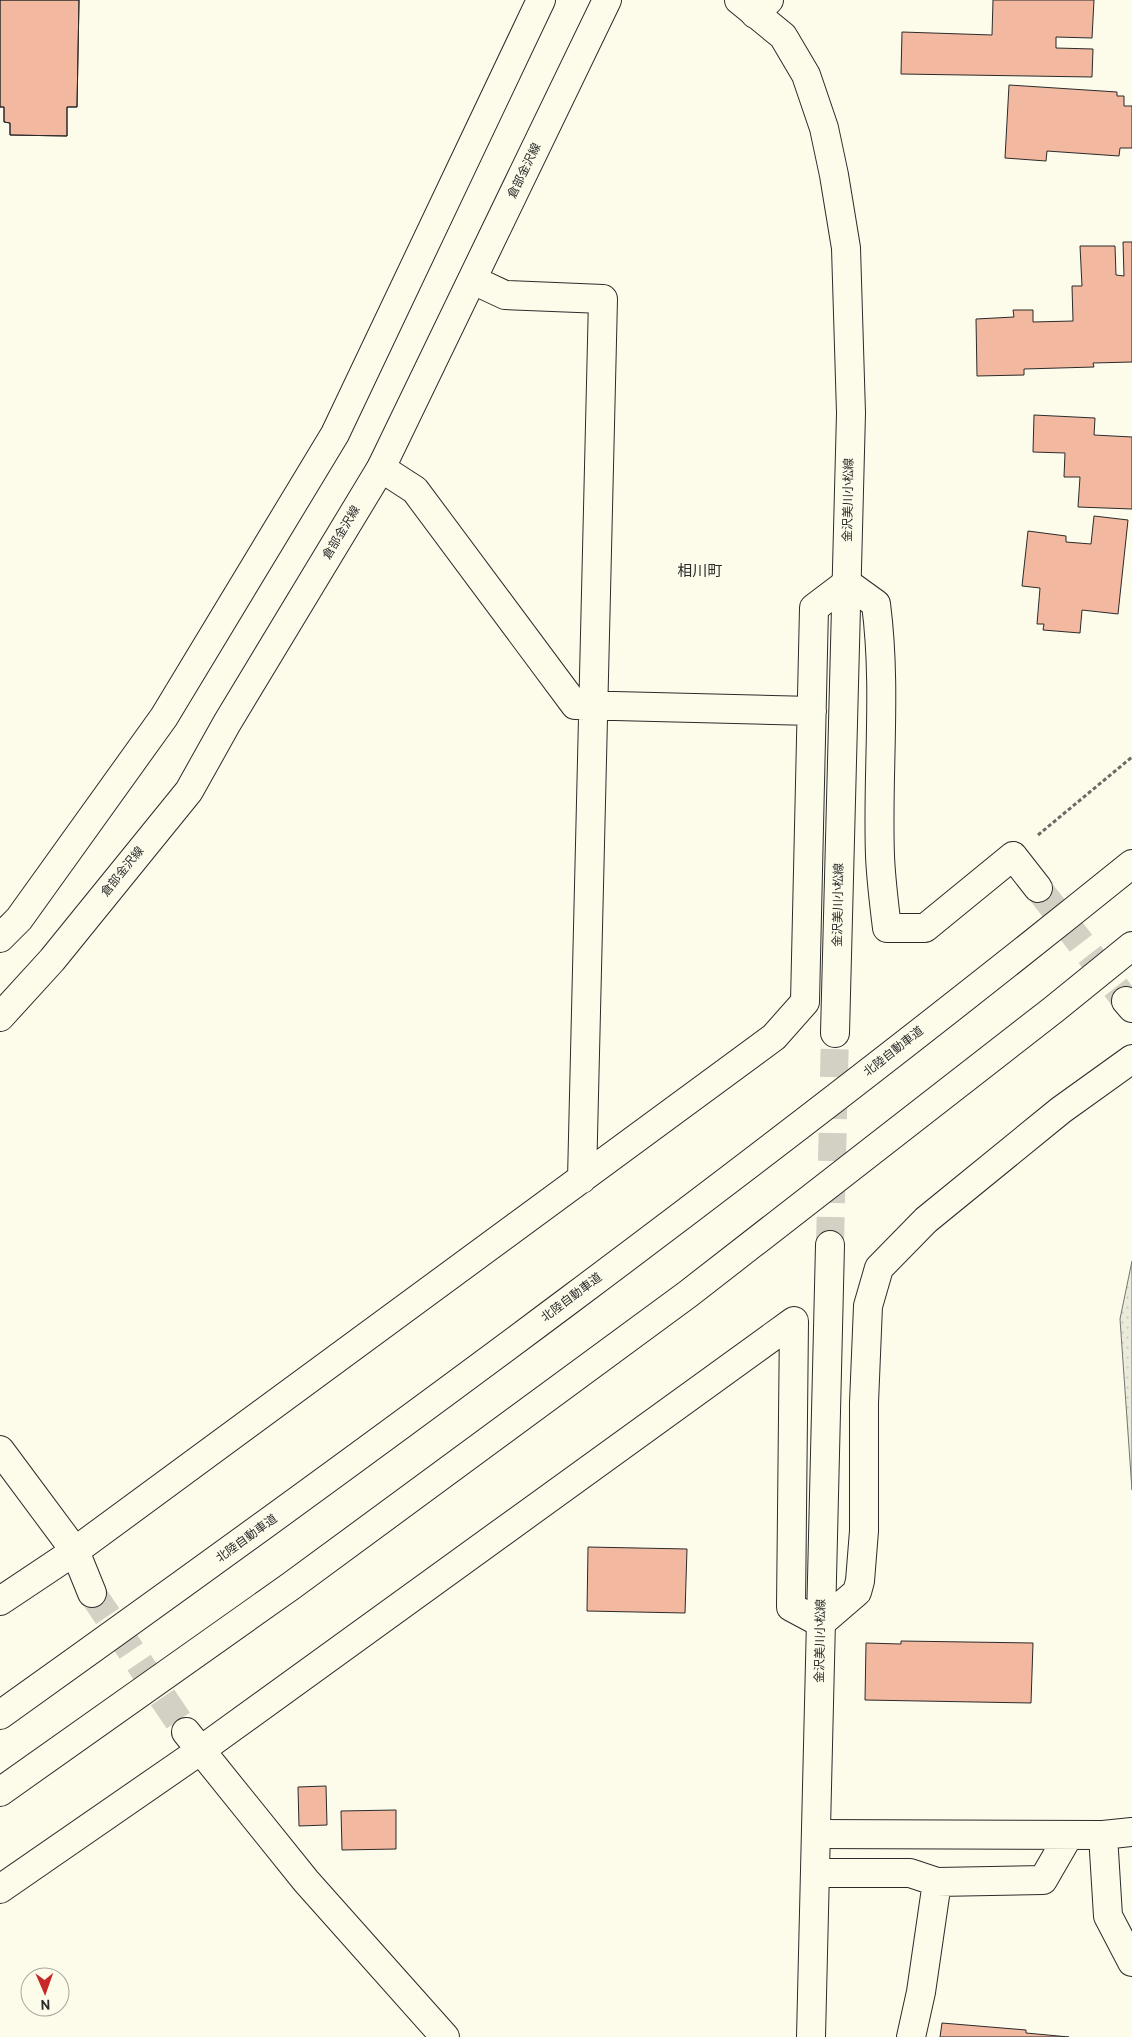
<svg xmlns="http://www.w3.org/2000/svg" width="1132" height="2037" font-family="Overpass,'Noto Sans JP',sans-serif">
<defs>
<pattern id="park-dots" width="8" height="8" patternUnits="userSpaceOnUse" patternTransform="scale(1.25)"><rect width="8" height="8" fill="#ecebdb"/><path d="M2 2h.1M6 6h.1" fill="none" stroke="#cbcabc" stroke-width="1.8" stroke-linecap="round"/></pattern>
</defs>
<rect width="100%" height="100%" fill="#fdfbea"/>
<path fill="url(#park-dots)" stroke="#74746e" d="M1132 1261V1490L1120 1319Z"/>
<path fill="#f2b8a0" stroke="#2b2b2b" d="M0 0H79L77 107H67V136L10 135V123L4 122V107H0Z
M0 0H79L77 107H67V136L10 135V123L4 122V107H0Z
M993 0H1094L1092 38 1056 37V48L1093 49 1092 77 901 74 902 32 992 35Z
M1009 85 1117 92V96H1124V106H1132V148H1120L1119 156 1047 151 1046 161 1005 158Z
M1123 242H1132V362L1093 363 1094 367 1024 369V375L977 376 976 319 1014 317 1013 310H1033V322L1073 321 1072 286H1082L1080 246H1115L1116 275 1124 276Z
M1034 415 1095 418 1094 435 1132 437V509L1078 507 1080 477H1064L1065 453 1033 452Z
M1094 516 1128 520 1118 614 1082 610 1080 633 1043 630 1044 624H1037L1040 588 1022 586 1028 531 1066 536V542L1091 544Z
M588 1547 687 1549 685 1613 587 1611Z
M901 1641 1033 1643 1031 1703 865 1700 866 1643 901 1644Z
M326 1786 327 1825 299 1826 298 1787Z
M396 1810V1849L342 1850 341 1811Z
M942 2023 1026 2030V2033L1069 2037H940Z"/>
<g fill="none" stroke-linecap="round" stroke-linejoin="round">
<path stroke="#d3d1c4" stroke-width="28" stroke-dasharray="28 14" stroke-linecap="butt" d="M1038 888 1126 1001
M92 1593 186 1732"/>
<path stroke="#d3d1c4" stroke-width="28" stroke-dasharray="28 14" stroke-linecap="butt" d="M830 1245 835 1033"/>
<g stroke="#2b2b2b" stroke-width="30">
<path id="minor" d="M755 14 769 0
M473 280 505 295 603 299 582 1179
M381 468 415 490 575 705 812 711
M1126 1001 1132 1008
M0 1450 75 1551 92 1593
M0 1601 75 1551 774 1037 805 1002 814 608 847 583 876 604C887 688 877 772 880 856 881 880 884 904 887 928H925L1013 856 1038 888
M186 1732 306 1881 445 2037
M816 1834 1103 1835 1132 1832
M1103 1835 1108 1916 1132 1962
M815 1873H910L937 1882
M0 1889 201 1750 794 1321 791 1607 821 1623 857 1592 860 1581 864 1531V1403L868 1306 879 1268 926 1220 1061 1110 1132 1059
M911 2037 921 1992 937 1882 1043 1880 1069 1835"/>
</g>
<g stroke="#2b2b2b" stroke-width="30">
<path id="major" d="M739 0 783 36 806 75 824 128 834 175 846 248 851 413 835 1033
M0 938 19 919 164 717 335 434 541 0
M0 1017 52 960 189 791 227 723 381 468 607 0
M811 2037 830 1245"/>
</g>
<g stroke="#2b2b2b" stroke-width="30">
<path id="highway" d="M0 1715C384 1441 764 1161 1132 864
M0 1792 291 1586 688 1294 1053 1010 1132 946"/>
</g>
<path stroke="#6a6964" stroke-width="3" stroke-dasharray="4 2.5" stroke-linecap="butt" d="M1038 835 1132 757"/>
<use href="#minor" stroke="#fdfbea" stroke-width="28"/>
<use href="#major" stroke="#fdfbea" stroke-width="28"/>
<use href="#highway" stroke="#fdfbea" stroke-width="28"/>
</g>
<g text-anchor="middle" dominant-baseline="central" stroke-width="4" stroke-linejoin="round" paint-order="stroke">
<g font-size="12" fill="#2b2b2b" stroke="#fdfbea">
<text transform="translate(525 171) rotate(-64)">倉部金沢線</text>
<text transform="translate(849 500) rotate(-89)">金沢美川小松線</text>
<text transform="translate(342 533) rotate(-59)">倉部金沢線</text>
<text transform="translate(123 872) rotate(-51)">倉部金沢線</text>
<text transform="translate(839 905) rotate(-89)">金沢美川小松線</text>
<text transform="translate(894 1052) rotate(-38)">北陸自動車道</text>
<text transform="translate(572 1298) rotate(-37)">北陸自動車道</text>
<text transform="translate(247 1539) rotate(-36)">北陸自動車道</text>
<text transform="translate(821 1641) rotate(-89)">金沢美川小松線</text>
</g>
<g font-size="15" fill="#2b2b2b" stroke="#fdfbea">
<text x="700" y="572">相川町</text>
</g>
</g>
<g transform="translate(45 1992) rotate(178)"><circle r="24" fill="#fdfbea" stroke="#a9a89e"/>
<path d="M0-4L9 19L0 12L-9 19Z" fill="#c62828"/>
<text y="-8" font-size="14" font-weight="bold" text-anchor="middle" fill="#2b2b2b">N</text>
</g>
</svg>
